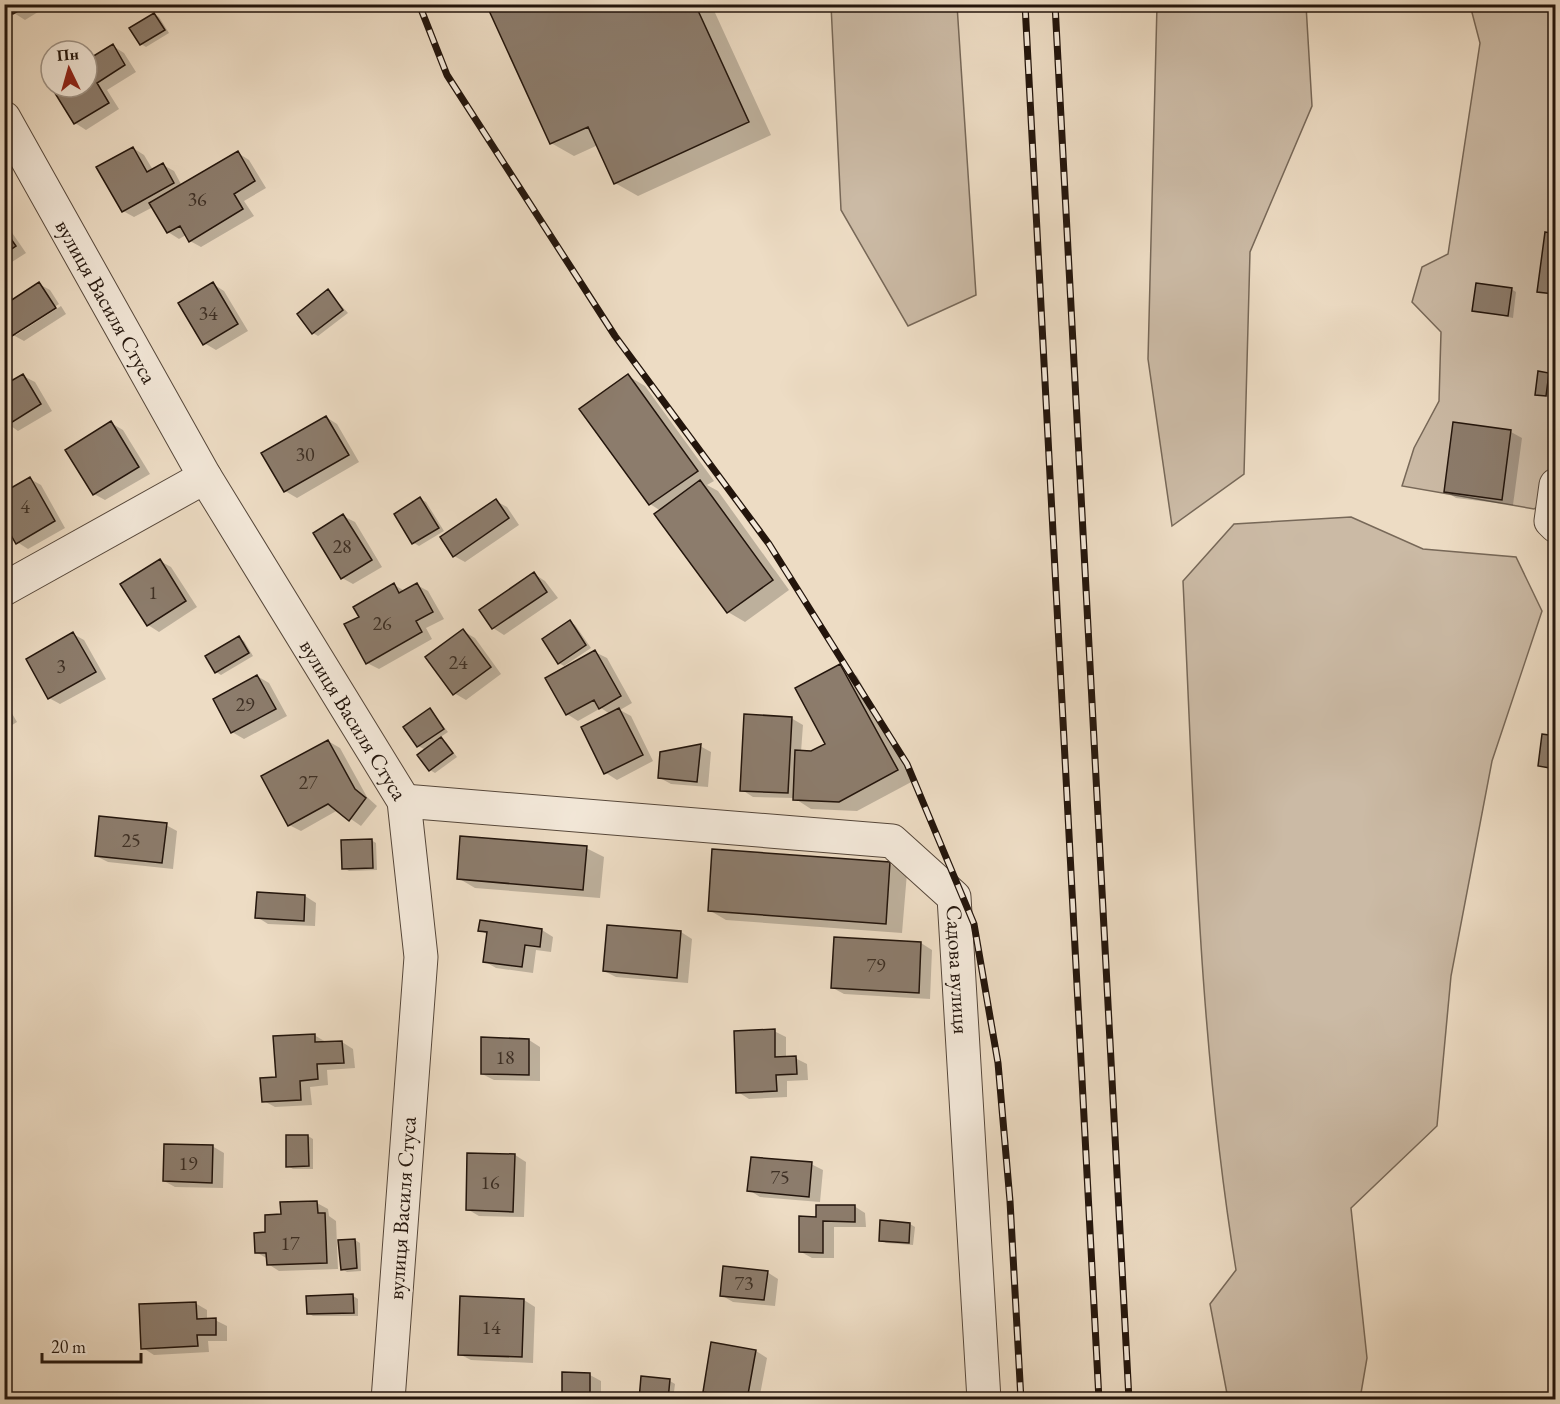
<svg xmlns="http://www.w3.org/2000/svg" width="1560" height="1404" font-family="'EB Garamond',serif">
<rect width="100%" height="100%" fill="#eddcc4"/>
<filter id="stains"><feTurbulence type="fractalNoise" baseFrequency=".00333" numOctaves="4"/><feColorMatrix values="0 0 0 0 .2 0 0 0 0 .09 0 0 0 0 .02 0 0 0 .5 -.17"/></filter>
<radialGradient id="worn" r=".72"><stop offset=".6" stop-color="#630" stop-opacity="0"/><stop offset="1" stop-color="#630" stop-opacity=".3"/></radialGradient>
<path fill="#cbbaa5" stroke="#776858" stroke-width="1.5" d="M831 5H957L976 295 908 326 841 210Z
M1157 5H1306L1312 106 1250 252 1244 474 1172 526 1148 359Z
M1470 5H1555V494L1534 509 1402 486 1414 448 1439 401 1441 332 1412 302 1422 267 1448 254 1480 43Z
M1351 517 1423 549 1516 557 1542 611 1492 761 1451 976 1437 1126 1351 1208 1367 1358 1360 1399H1228L1210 1304 1236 1270C1199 1043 1194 810 1183 581L1234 524Z"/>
<path fill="#0003" d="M9 4H51L25 20 14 13Z
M487 4H711L771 135 638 196 615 183 598 145 574 156 551 143Z
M154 14 159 17 169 33 146 47 141 44Z
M113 46 124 53 136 72 107 90 119 109 86 130 75 123 52 87H87V62Z
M133 148 144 155 153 170 163 165 174 171 182 186 238 153 249 160 266 188 244 201 254 216 201 247 190 241 186 235 179 239 168 232 153 207 134 217 123 211Z
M4 221 26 253 4 267Z
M1556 235V295L1539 291Z
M39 284 50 290 59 304 16 332V335L61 306 66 314 24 341 13 335Z
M213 284 224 291 248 331 216 350 204 343Z
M1511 289 1516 292 1513 318 1473 310Z
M328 291 348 313 318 336 313 333Z
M1548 374 1554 377 1551 398 1536 394Z
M23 376 35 382 52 411 18 431 4 421V387Z
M628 376 645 386 714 481 707 485 718 491 789 590 745 622 728 612 661 511 650 504Z
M326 417 337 424 359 462 297 498 285 491 263 453Z
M111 423 123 430 150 474 105 500 94 494Z
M1511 432 1522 438 1513 505 1456 498 1445 491Z
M30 479 41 485 65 528 28 549 17 542Z
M420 499 426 502 444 531 419 546 414 543 396 514Z
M496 501 507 507 519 525 465 562 454 556Z
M343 516 355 522 382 567 353 584 342 578Z
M160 561 171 567 197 607 159 632 148 625Z
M534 574 545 581 558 598 504 635 493 628Z
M394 585 405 591 417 585 428 591 444 619 426 628 432 639 379 669 367 663 361 617Z
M570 622 575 625 591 648 564 666 559 663Z
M463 631 475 638 501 674 466 700 454 693Z
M73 634 84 640 106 679 60 704 49 698Z
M239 638 244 641 253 656 221 675 216 672Z
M595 652 607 658 632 703 620 710 631 716 653 761 617 780 606 773 610 714 601 708 578 721 567 714Z
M840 666 857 676 915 780 857 811 811 809 794 798 753 797 742 790 791 718 803 725 801 752 812 753 827 745Z
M257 676 269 683 287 716 244 739 232 732 215 700Z
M4 700 17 722 4 730Z
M430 709 448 732 439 738 446 742 457 757 435 773 430 770 426 750 418 746Z
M328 741 340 748 367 797 377 806 361 826 338 810 301 831 289 825Z
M700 746 711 752 708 787 671 784 660 778Z
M166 825 177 831 173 869 108 862 96 856Z
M371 840 376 843 377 870 349 871 344 868Z
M586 848 604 857 600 898 475 888 458 878Z
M890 864 907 873 902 933 726 920 709 910Z
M305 896 316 903 315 926 268 924 257 917Z
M481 922 542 930 553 937 551 952 536 950 533 973 496 968 484 961 488 935 480 930Z
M608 926 681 932 692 939 688 983 616 977 604 971Z
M921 943 932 950 930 999 844 994 833 988Z
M774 1031 786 1037V1058H795L807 1064 808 1080 787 1081V1097L749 1099 738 1092Z
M314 1035 326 1042H342L353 1049 355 1068 327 1070 328 1085 310 1087 312 1105 275 1107 264 1101 277 1079Z
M529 1040 540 1047V1081L494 1080 482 1074Z
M308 1136 313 1139V1169H293L288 1166Z
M212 1146 224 1153 223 1188 175 1187 164 1181Z
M515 1155 526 1162 524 1217 479 1216 467 1209Z
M811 1164 823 1170 820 1202 760 1197 749 1190Z
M317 1203 328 1209 329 1216 336 1221 338 1269 279 1271 268 1264V1259L256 1252 267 1234 282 1216Z
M854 1206 865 1213 866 1227H834V1258H812L801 1252 817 1218Z
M910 1224 915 1227 913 1245 886 1243 881 1240Z
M355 1240 360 1243 361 1271 347 1272 342 1269Z
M767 1272 778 1279 775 1306 733 1302 721 1295Z
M4 1280 6 1281 5 1307H4Z
M353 1296 358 1299V1316H313L308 1313Z
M524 1300 535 1307 533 1363 471 1360 459 1354Z
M195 1303 207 1310V1320H215L227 1326V1341H208L209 1352 154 1355 143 1348Z
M756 1351 767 1358 759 1400H726L704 1391Z
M590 1375 601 1381V1400H563Z
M670 1381 675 1384 673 1400H640Z"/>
<path fill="#8c7c6c" stroke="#23150c" stroke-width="1.5" d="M7 4H30L13 14Z
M486 4H695L749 122 614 184 588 127 550 144Z
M154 13 165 30 140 45 129 28Z
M113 44 125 65 97 83 109 103 74 124 45 77 51 74V87H87V60Z
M133 147 147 172 163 163 174 183 122 212 96 167Z
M238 151 255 181 234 194 243 209 189 242 180 226 167 233 149 203Z
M4 229 16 246 4 254Z
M1545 232 1556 234 1554 294 1537 292Z
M39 282 56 308 12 336 4 325V305Z
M213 282 238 324 203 345 178 303Z
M1476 283 1512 288 1508 316 1472 311Z
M328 289 343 310 312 334 297 314Z
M1538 371 1549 373 1546 396 1535 395Z
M23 374 41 404 6 426 4 385Z
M628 374 698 471 649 505 579 409Z
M326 416 349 455 284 492 261 453Z
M111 421 139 467 93 495 65 450Z
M1453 422 1511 430 1502 500 1444 492Z
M30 477 55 521 16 544 4 523V492Z
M700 480 773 580 727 613 654 514Z
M420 497 439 528 412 544 394 514Z
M496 499 509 518 453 557 440 537Z
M343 514 372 560 341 579 313 533Z
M160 559 186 601 147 626 120 584Z
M534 572 547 592 492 629 479 610Z
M394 583 399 593 417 583 433 612 416 621 422 632 366 664 344 624 359 617 353 607Z
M570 620 586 645 558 664 542 639Z
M463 629 491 667 453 695 425 657Z
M73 632 96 672 48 699 26 659Z
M239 636 249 653 215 673 205 656Z
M595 650 621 696 599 709 594 700 566 715 545 678Z
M840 664 898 770 839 802 793 800 795 750 811 751 825 744 795 688Z
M257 675 276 709 231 733 213 699Z
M430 708 444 729 417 747 403 727Z
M619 708 643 755 604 774 581 727Z
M744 714 792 717 788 793 740 791Z
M1542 734 1556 736V769L1538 766Z
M441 737 453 753 429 771 417 755Z
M328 740 355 789 366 798 349 821 328 804 288 826 261 776Z
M701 744 697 782 658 778 660 752Z
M99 816 167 823 162 863 95 856Z
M460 836 587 846 583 890 457 879Z
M372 839 373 868 342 869 341 840Z
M712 849 890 862 886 924 708 911Z
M257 892 305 895 304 921 255 918Z
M480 920 542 929 540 947 525 945 522 967 483 962 487 932 478 931Z
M607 925 681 931 677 978 603 971Z
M834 937 921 942 919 993 831 988Z
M775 1029V1057L796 1056 797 1074 776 1075 777 1091 736 1093 734 1031Z
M315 1034V1042L342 1041 344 1063 317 1064 318 1079 300 1081 301 1100 262 1102 260 1078 276 1077 273 1036Z
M481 1037 529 1039V1075L481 1074Z
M286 1135H308L309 1166 286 1167Z
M164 1144 213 1145 212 1183 163 1181Z
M467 1153 515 1154 513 1212 466 1210Z
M751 1157 812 1162 809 1197 747 1191Z
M317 1201 318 1213H325L327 1263 267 1265 266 1253H255L254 1233 265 1232V1215L281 1214 280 1202Z
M816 1205H855V1222L823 1221V1253L799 1252V1216L816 1217Z
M880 1220 910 1223 909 1243 879 1241Z
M355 1239 357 1268 341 1270 338 1240Z
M723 1266 768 1271 764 1300 720 1296Z
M353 1294 354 1313 307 1314 306 1296Z
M460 1296 524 1299 522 1357 458 1355Z
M196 1302 197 1319 216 1318V1335H197L198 1346 141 1349 139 1304Z
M711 1342 756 1350 747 1400 703 1392Z
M562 1372 590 1373V1400H562Z
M641 1376 670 1379 668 1400H639Z"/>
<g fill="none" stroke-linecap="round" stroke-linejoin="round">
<g stroke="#56473a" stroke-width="35">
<g id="minor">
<path id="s1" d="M4 118 205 477 404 801 421 957 388 1400"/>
<path d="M1556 485 1551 521 1556 526"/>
<path d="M4 589 205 477"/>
<path id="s2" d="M404 801 892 841 954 897 984 1400"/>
</g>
</g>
<use href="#minor" stroke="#f3e8d9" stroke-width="33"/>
<g stroke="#23150c" stroke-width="7">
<path id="rail" d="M419 4 447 75 615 336 769 544 907 764 974 924 998 1063 1010 1201 1021 1400
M1025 4 1099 1400
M1055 4 1129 1400"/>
</g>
<use href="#rail" stroke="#f3e8d9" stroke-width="4.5" stroke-dasharray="14" stroke-linecap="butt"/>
</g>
<g text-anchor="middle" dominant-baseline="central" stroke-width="5" stroke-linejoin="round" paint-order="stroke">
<g font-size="20" fill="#3d2f24">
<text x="197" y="199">36</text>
<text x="208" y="313">34</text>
<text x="305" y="454">30</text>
<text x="25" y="506">4</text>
<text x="342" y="546">28</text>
<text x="153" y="592">1</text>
<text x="382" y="623">26</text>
<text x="458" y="662">24</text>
<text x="61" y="666">3</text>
<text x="245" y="704">29</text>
<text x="308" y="782">27</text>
<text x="131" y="840">25</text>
<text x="876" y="965">79</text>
<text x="505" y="1057">18</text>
<text x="188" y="1163">19</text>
<text x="780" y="1177">75</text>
<text x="490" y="1182">16</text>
<text x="290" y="1243">17</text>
<text x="744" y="1283">73</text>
<text x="491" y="1327">14</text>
</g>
<g font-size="22" fill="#23150c" stroke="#f3e8d9">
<text stroke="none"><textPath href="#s1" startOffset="210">вулиця Василя Стуса</textPath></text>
<text stroke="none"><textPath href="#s1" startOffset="696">вулиця Василя Стуса</textPath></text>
<text stroke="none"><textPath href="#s2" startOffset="646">Садова вулиця</textPath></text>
<text transform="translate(402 1208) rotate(-86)">вулиця Василя Стуса</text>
</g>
</g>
<rect width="1560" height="1404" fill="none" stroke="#eddcc4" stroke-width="24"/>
<rect x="6" y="6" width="1548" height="1392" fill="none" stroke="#23150c" stroke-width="3"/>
<rect x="12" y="12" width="1536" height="1380" fill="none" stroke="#23150c" stroke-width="1.5"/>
<g transform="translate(69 69) rotate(355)"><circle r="28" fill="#f3e8d9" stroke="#a09487" stroke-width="1.5"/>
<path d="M0-4.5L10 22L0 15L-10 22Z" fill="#8f2418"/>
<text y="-9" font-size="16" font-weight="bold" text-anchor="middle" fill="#23150c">Пн</text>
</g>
<path d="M42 1353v9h99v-9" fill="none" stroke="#23150c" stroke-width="3"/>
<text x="51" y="1353" font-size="18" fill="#23150c" stroke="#f3e8d9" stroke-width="4.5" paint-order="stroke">20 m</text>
<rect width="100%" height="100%" filter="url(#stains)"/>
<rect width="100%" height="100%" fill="url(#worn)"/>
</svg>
